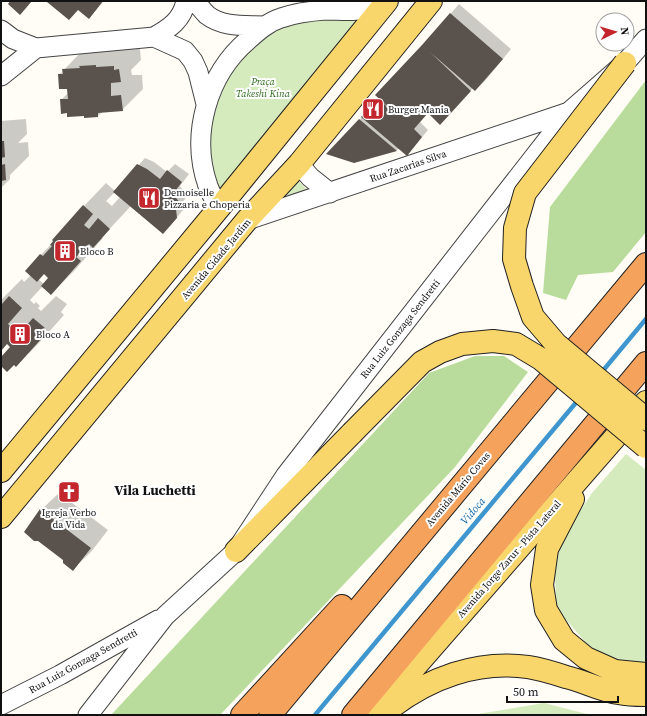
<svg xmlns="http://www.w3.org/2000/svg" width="647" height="716" font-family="'Source Serif 4',serif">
<rect width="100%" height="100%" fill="#fffdf5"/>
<path fill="#d5ebbd" d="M386 3 219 208 208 188 206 104 265 26Z
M292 174 307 190 274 199Z
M626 454 646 470V663L634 665 593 651 557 609 554 565 567 531 592 493Z
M544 703 591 715H472Z"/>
<path fill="#b9dc9c" d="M646 80V232L613 272 578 275 566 300 543 293 550 207Z
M475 356H504L528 372 455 467 220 715H111L429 373Z"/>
<path fill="#0003" fill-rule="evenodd" d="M49 1H104L89 18 79 9Z
M459 4 511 49 485 81 475 90 473 88 449 114 428 112 420 122 428 130 413 148H399L397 150 354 162 328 154 362 117Z
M134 46 135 49H140L141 60 131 70 132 75H142L143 89 122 110 102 112 98 116 67 112 61 100 69 92 68 88 59 75 84 49Z
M26 119 27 134 18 143 28 142 29 156 10 175V179L1 188V121Z
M145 158 154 162 167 172 175 164 189 174 180 186 187 196 183 202V210L170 226 131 206 102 237 103 238 74 271 51 294 43 286 30 300 34 304 36 302 40 306 38 308 41 311 56 296 67 304 61 312 64 315 39 343 16 366 14 364 1 365V359L11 347 7 343 1 349V300L22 279 24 282 31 275 26 271 54 241 84 206 106 183 115 191ZM115 192 120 197 112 206 106 201ZM45 273 50 278 44 284 38 279Z
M59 493 108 530 91 552 73 569 64 559 41 510Z"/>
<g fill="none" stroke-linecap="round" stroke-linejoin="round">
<path stroke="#3f96cf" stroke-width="4.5" d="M601 373 646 319
M315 715 579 399"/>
</g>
<path fill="#5a524d" d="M10 1H32L20 15 8 4Z
M48 1H103L89 19 78 10 69 20 47 2Z
M450 13 503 59 475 91 430 52 471 91 440 125 428 113 414 129 422 137 407 156 361 117 377 98 398 116 375 95 422 45Z
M96 65V67L114 66V70L119 69 121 82 111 83V96L121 95 123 111 98 113V117L84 118V116L67 117V113L61 114 60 99H68L67 89H59L58 74H63L62 69 80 68 79 66Z
M359 119 397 151 354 163 326 154Z
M1 141H4L5 157 1 158Z
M5 164 6 180 1 181V165Z
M137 164 147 169 160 179 167 170 182 182 173 194 180 203 176 209 177 218 163 234 113 192Z
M83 205 93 214 84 225 89 229 98 218 110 229 93 248 89 244 76 257 81 261 51 295 41 286 48 278 44 274 37 282 25 271 40 254 43 256 52 246 50 245 53 241 52 240Z
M9 296 22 308 8 324 10 326 12 324 18 329 16 331 19 334 33 318 45 328 39 335 42 338 16 367 14 365 7 372 1 366V357L10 347 7 344 1 351V305Z
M40 509 91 548 73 571 63 563V560L38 541H34L24 532Z"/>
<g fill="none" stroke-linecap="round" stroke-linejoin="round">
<g stroke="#444" stroke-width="21">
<path id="minor" d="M195 1C199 6 203 11 207 15 224 28 245 25 265 26
M1 30 13 39 36 48 154 37 185 51 193 61 198 72 206 104
M154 37C170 28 182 20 186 1
M1 76 36 48
M299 164 310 177 330 193
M219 208C215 201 211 194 208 186 190 135 207 75 248 40 258 31 268 22 281 18 295 13 311 11 326 10 339 10 353 12 366 9 372 8 379 5 386 3
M247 220 569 112
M1 705 60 675 158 620
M88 715 165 616 236 551 286 475 569 112 625 63 646 39"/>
</g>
<g stroke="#222" stroke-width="24">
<path id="major" d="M1 471 219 208 387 1
M573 499 547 549 542 585 546 610 564 640 586 658 615 671 646 674
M1 517 247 220 299 164 431 1
M236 551 352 433
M389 709C429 678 477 660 528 667 541 669 554 673 566 677 584 681 601 691 619 693 628 695 637 695 646 695
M373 715 646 402"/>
</g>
<g stroke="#222" stroke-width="24">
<path id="highway" d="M242 715 342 606
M270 715 646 264
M353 715 646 363"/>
</g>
<use href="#minor" stroke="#fff" stroke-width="19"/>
<use href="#major" stroke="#f9d66b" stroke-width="22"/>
<use href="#highway" stroke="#f5a25d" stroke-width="22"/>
<g stroke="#222" stroke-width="24" stroke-linecap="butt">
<path id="major-bridge" d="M625 63 525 193 515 228 514 259 522 286 533 317 556 344 646 419
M352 433 422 362 440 352 462 344 493 341 516 344 541 359 646 447"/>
</g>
<use href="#major-bridge" stroke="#f9d66b" stroke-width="22"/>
</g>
<defs>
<g id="restaurant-square" transform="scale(1.15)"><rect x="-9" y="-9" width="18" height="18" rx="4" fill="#c4262e" stroke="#fff"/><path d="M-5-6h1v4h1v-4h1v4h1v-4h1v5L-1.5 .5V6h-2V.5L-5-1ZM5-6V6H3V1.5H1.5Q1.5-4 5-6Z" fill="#fff"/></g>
<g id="building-square" transform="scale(1.15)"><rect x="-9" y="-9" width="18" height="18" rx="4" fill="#c4262e" stroke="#fff"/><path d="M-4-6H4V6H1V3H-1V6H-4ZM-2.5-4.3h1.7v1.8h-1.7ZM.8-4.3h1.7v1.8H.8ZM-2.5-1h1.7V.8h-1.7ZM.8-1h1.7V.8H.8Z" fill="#fff"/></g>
<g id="church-square" transform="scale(1.15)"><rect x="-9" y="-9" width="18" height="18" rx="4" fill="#c4262e" stroke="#fff"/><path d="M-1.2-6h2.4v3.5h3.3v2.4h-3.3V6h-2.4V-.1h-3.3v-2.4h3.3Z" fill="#fff"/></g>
</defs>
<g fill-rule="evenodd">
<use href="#restaurant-square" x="373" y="109"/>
<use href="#restaurant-square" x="149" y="198"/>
<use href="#building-square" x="65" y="251"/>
<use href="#building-square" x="20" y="334"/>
<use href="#church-square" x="69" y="492"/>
</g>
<g text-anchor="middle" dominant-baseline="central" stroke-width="4" stroke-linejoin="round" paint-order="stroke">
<g font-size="10" font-style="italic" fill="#2f6b1f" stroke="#fff">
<text x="263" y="81">Praça<tspan x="263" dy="12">Takeshi Kina</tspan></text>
</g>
<g font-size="10" fill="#111" stroke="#fff" text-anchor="start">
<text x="388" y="109">Burger Mania</text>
<text x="164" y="192">Demoiselle<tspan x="164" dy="12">Pizzaria e Choperia</tspan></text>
<text x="80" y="251">Bloco B</text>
<text x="36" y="334">Bloco A</text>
<text x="69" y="512" text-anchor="middle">Igreja Verbo<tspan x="69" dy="12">da Vida</tspan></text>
</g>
<g font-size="10" fill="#111" stroke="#fff">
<text transform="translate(408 166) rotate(-19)">Rua Zacarias Silva</text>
<text transform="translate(216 259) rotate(-50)">Avenida Cidade Jardim</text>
<text transform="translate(400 329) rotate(-52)">Rua Luiz Gonzaga Sendretti</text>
<text transform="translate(458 489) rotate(-50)">Avenida Mário Covas</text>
<text transform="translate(509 559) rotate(-49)">Avenida Jorge Zarur - Pista Lateral</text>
<text transform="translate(83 661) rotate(-29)">Rua Luiz Gonzaga Sendretti</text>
</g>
<g font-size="11" font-style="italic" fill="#1768a6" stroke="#fff">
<text transform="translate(473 511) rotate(-50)">Vidoca</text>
</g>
<g font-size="14" font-weight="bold" fill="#111" stroke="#fff">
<text x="155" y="490">Vila Luchetti</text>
</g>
</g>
<rect width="647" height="716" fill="none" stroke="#111111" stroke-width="4"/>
<g transform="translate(615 32) rotate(85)"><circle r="19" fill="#ffffff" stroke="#a0a0a0"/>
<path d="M0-3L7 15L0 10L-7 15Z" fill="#c4262e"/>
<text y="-6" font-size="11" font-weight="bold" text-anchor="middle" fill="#111111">N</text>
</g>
<path d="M507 696v6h111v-6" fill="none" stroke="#111111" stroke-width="2"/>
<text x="513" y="696" font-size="12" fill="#111111" stroke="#ffffff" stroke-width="3" paint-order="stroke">50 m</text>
</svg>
